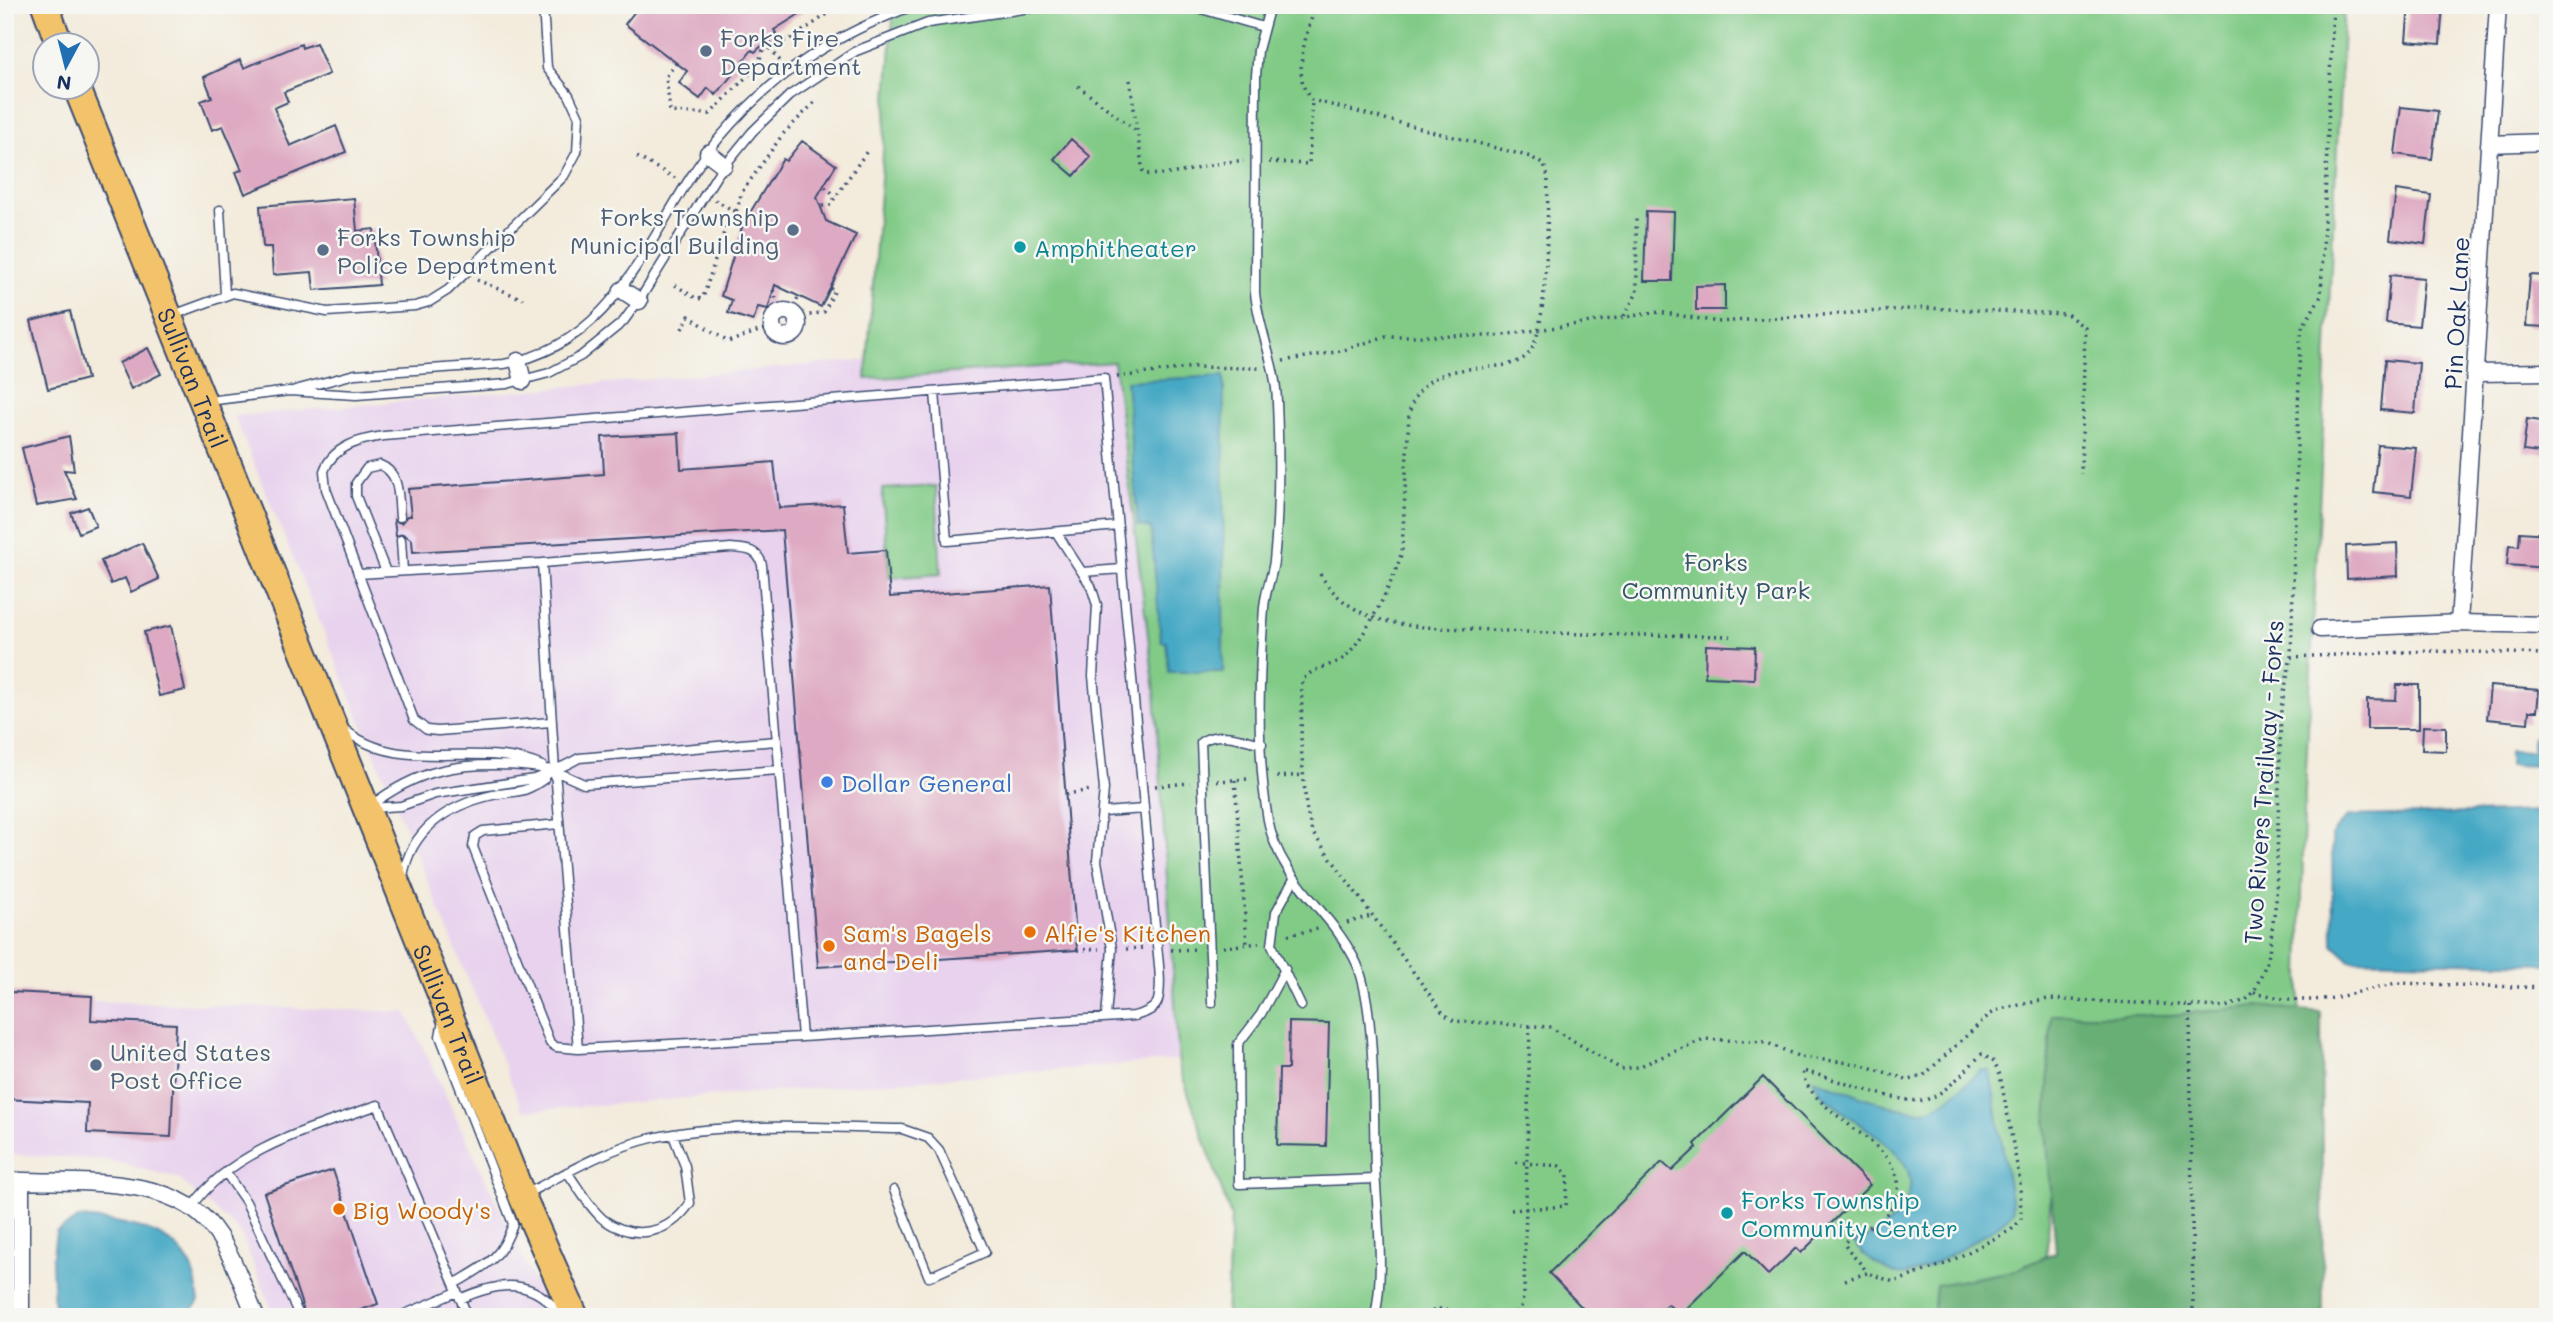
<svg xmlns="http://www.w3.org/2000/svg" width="2553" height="1322" font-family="Mali,sans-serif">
<rect width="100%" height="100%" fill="#f6f6f2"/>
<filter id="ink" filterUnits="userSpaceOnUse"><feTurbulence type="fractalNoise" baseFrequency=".0143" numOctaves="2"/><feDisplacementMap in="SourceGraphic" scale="14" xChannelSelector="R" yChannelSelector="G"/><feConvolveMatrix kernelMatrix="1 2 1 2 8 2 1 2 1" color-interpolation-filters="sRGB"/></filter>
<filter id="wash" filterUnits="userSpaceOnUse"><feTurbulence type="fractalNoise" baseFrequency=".00686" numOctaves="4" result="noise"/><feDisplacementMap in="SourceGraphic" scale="28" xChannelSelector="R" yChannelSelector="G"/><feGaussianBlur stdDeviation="1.57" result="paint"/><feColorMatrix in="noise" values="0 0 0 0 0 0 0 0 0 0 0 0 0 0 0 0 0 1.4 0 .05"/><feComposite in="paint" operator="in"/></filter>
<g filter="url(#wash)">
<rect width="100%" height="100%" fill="#f3ebdb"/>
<path fill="#e8d2ee" d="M1128 337 1218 1057 523 1111 234 416Z
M5 998 406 1012 551 1317H275L240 1232 178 1178 107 1160 5 1154Z"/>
<path fill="#81cb87" stroke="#4e7d72" stroke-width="2" d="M894 5H2344L2304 810 2299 1020 2063 1027 2042 1317H1226L1231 1217 1179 1066 1155 692 1114 362 866 379Z
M936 486 941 574 889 578 882 489Z"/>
<path fill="#68af74" stroke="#426f69" stroke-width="2" d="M2257 1006 2321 1012 2323 1317H2035V1313L1933 1317 1936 1285 2013 1271 2056 1252 2046 1130 2051 1015H2172Z"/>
<path fill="#44a8c4" stroke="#306c91" stroke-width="2" d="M1224 376 1223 672H1169L1166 642 1161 641 1151 528 1138 525 1126 381Z
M2533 737H2546V766L2509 765V751L2532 752Z
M2548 811V964L2350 960 2333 944 2332 834 2348 816Z
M1981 1070 1990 1071 2013 1211C2001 1229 1929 1269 1907 1274 1891 1278 1860 1255 1854 1242 1876 1235 1898 1222 1907 1200 1930 1144 1829 1121 1813 1079 1838 1087 1901 1114 1923 1111 1943 1108 1966 1083 1981 1070Z
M80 1218C120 1222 172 1226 192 1268 196 1277 197 1291 199 1301L188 1317H58L54 1310 52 1261 56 1232Z"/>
<g id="blocks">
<path fill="#deaac3" d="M640 5H814L774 30 776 33 755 52 752 50 716 95 708 88 700 99 679 83 687 71 625 24Z
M2409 5H2443L2440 44 2406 41Z
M316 43 329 74 284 92 288 102 274 108 290 146 336 126 346 152 245 194 236 172 242 170 223 126 212 130 201 101 212 97 204 77 240 60 244 68 301 44 302 48Z
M2401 107 2438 111 2432 159 2395 154Z
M1071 139 1091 157 1074 176 1054 159Z
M802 141 836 165 817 197 826 221 856 235 821 307 775 285 768 309 758 307 753 321 728 313 732 300 721 296 743 224 783 159 786 161Z
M2396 190 2431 195 2425 244 2390 239Z
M354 198 357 231 374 229 379 285 314 290 312 272 273 275 271 247H263L260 206Z
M1646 211 1674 212 1672 281H1644Z
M2390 275 2424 278 2419 326 2386 323Z
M2530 275 2548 276V327L2526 326Z
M1725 285V310H1696V286Z
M70 311 87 379 48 389 31 321Z
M148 348 161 374 131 389 119 363Z
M2385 360 2419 363 2415 413 2381 410Z
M2527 419 2548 422V454L2523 451Z
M679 433 681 469 774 462 779 508 843 504 848 553 886 550 890 597 1050 585 1077 950 818 967 782 530 413 552 412 540 403 534 396 536 394 520 401 523 407 516H411L408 489 604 474 602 437Z
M69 436 74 471 64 470 77 499 36 506 22 448Z
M2378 445 2416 448 2411 496 2373 492Z
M88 507 96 526 79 533 71 513Z
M2520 532 2548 534V568L2507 565 2509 545 2519 546Z
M142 543 159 579 131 592 125 578 111 584 101 561Z
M2397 543 2398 576 2347 579 2346 546Z
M171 626 185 690 159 696 144 632Z
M1706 645 1755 647 1754 679 1705 677Z
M2397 685H2419V729H2367V699L2396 700Z
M2490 686 2539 690 2537 711H2529L2528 723 2487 719Z
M2423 726 2446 727V751L2422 750Z
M10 992 92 996 91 1020 176 1024 171 1137 87 1133 88 1103 5 1099Z
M1289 1022 1329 1023 1326 1146 1277 1145 1279 1069H1288Z
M1763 1077 1870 1185 1801 1253 1796 1248 1768 1275 1745 1251 1679 1316 1668 1304 1654 1317H1591L1549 1273 1662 1162 1672 1171 1697 1147 1695 1144Z
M333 1170 378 1304 341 1317H306L264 1193Z"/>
</g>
</g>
<g filter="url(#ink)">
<use href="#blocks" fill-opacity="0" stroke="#3b4b71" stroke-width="2"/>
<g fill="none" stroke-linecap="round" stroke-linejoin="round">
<g stroke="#3b4b71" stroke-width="11">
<path id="lane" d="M1188 5 1263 27
M1270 5 1258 50 1256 76 1255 293C1259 331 1276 364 1277 402 1279 450 1279 513 1274 561 1272 577 1265 591 1264 608 1259 676 1256 752 1268 820 1279 879 1328 908 1354 958 1377 999 1373 1118 1375 1168 1377 1216 1385 1269 1375 1317
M220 210 225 294
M173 315 233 293 327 312 415 306 429 302 448 290 564 176 577 152 579 117 569 95 547 68 543 5
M295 390 355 374 504 364C627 342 650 219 720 137 775 72 837 33 916 5
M935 392 947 541 1118 526
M208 401 289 391 356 395 507 384 549 373 581 356 623 322 642 296 717 175 752 132 790 95 856 51 928 23 1051 5
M1056 532 1091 586 1097 605 1093 676 1104 789 1097 861 1112 949 1106 1016
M401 540 403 571
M731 548C746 549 758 549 762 565L802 1037 578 1049 555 771 542 563Z
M386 572 356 496V483L367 468 380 465C401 473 398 498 400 517
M1083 572 1122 569
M358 574 542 563
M551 722 438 731 427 730 414 720 326 489 324 471C333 446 361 439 384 436L1104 378 1155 925C1156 944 1164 987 1157 1003 1153 1011 1142 1014 1134 1016L802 1037
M344 729C402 777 479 738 542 766
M369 807C419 768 460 762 522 766 555 768 547 776 579 758L776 741
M370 808 401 806 435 794 534 779 555 771 584 784 779 770
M1104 812 1144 809
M559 824 483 831 475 836 473 847 550 1043 556 1047 578 1049
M403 877C410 830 448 805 493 795 517 790 522 795 544 779
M1293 881 1276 912 1272 945 1301 1006
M1285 969 1261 1014 1238 1044 1239 1184 1375 1179
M1212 1003 1201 742C1219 730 1242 739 1262 744
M443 1021 440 1036 513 1224C500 1261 486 1265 454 1284
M567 1172C578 1187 590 1209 604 1220 636 1242 670 1233 690 1203L685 1166 673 1135
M226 1173 246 1202 300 1317
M526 1194C566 1173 608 1148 652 1138 727 1121 824 1128 902 1129L928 1138 939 1150 985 1252 929 1277 894 1190
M192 1207C231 1149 316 1127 378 1105L468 1317
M460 1299C500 1281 534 1277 562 1317
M398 1317 457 1292"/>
</g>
<g stroke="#3b4b71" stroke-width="19">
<path id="street" d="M2489 144 2548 142
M708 153 724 165
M622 290 639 301
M772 324a13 13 0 1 1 26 0a13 13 0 1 1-26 0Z
M518 361 523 381
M2476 373 2548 372
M2459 623 2498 5
M2320 629 2459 623 2548 625
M5 1180C66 1185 161 1172 207 1221 231 1247 242 1285 256 1317
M21 1181V1317"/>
</g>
<g stroke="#3b4b71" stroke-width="30">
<g id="primary">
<path d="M45 5 60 46"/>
<path id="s1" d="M77 88 522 1196 575 1317"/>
</g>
</g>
<path stroke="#3b4b71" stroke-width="3.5" stroke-dasharray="2 5" stroke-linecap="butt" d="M1316 5C1307 32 1290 78 1312 100L1531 157 1544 165 1548 177C1547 214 1549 325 1530 352 1508 383 1427 346 1409 413L1402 550C1398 574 1361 647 1341 660 1328 667 1311 668 1302 681L1301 745 1306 807 1312 832 1443 1013 1454 1021 1550 1027 1621 1069 1638 1067 1704 1039 1765 1042 1800 1057 1859 1064 1909 1080 1923 1076 1989 1015 2000 1009 2048 999 2225 1007 2246 1000 2254 992 2268 959 2276 901 2281 708 2291 657 2300 343 2302 328 2321 296 2333 5
M765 43 782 63
M676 63 666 77 670 112 710 114 758 65 765 43 789 40 841 5
M1130 80 1143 173C1177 180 1211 160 1244 161
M1078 86 1135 130
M637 157 675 178
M1269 162 1309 164 1312 100
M825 187 836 196
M715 200 736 212
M822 206 830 205 867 151
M477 280 523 299
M675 285 697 299 703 298 725 229 736 212 742 192 783 134 815 102
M773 290 781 312
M790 312 799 296
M1624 316 1637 293 1636 216
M796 318 824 312 835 290 830 288
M682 329 689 316 728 342 773 326
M1283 361 1341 351 1386 336H1496L1659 312 1718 322 1925 308 2067 314 2085 328 2081 474
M1117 377 1194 367 1259 368
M1320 574C1332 594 1349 608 1372 617 1409 630 1449 627 1488 630 1570 635 1651 635 1733 636
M2291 657 2430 651 2548 654
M1277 777 1303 775
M1235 780 1247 944
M1217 781 1248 779
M1155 786 1190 783
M1066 794 1092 790
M1347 923 1374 915
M1288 935 1318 929
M1223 947 1259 943
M1126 949 1143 948
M1077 950 1099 949
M1171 950 1198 949
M2254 992 2288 1000H2313L2334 998 2396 983 2548 988
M2190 1006 2193 1317
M1511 1210 1566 1206 1568 1175 1559 1166 1512 1162
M1845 1280 1867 1273C1860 1260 1850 1256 1844 1243 1856 1230 1875 1228 1887 1213 1936 1152 1810 1121 1802 1071 1831 1076 1905 1108 1928 1099 1949 1091 1966 1069 1982 1054L1994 1062 2000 1075 2020 1181 2021 1220 2011 1230 1945 1264 1894 1282 1867 1273
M1412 1317 1440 1309 1488 1317
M1511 1317 1521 1308 1524 1292 1530 1024"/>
<use href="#lane" stroke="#fff" stroke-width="8"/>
<use href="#street" stroke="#fff" stroke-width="16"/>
<use href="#primary" stroke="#f2c36a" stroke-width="26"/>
</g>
</g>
<g fill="#5c6f8a" stroke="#f6f6f2" stroke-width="2.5">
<circle cx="706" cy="51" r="7"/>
<circle cx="793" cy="230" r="7"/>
<circle cx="323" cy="250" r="7"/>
<circle cx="96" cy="1065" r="7"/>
</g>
<g fill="#0f9aa8" stroke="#f6f6f2" stroke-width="2.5">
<circle cx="1020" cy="247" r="7"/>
<circle cx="1727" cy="1213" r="7"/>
</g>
<circle fill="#3f7fe0" stroke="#f6f6f2" stroke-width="2.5" cx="827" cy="782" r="7"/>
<g fill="#e8710a" stroke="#f6f6f2" stroke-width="2.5">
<circle cx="1030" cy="932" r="7"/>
<circle cx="829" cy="946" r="7"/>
<circle cx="339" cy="1209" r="7"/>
</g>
<g text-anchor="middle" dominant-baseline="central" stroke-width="5" stroke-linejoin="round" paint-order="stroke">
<g font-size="24" fill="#4e5e75" stroke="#f6f6f2" text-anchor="start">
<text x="720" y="37">Forks Fire<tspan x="720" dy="28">Department</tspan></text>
<text x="779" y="216" text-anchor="end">Forks Township<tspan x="779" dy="28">Municipal Building</tspan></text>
<text x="337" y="236">Forks Township<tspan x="337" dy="28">Police Department</tspan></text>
<text x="110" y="1051">United States<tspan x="110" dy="28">Post Office</tspan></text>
</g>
<g font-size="24" fill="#0d838f" stroke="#f6f6f2" text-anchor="start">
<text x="1034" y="247">Amphitheater</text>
<text x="1741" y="1199">Forks Township<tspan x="1741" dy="28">Community Center</tspan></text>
</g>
<g font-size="24" fill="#1b2f5e" stroke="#f6f6f2">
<text transform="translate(2456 313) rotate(-87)">Pin Oak Lane</text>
<text stroke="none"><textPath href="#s1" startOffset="312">Sullivan Trail</textPath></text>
<text transform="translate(2263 782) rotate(-86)">Two Rivers Trailway - Forks</text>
<text stroke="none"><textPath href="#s1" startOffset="998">Sullivan Trail</textPath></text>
</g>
<g font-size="24" fill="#345668" stroke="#f6f6f2">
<text x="1716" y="561">Forks<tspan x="1716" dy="28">Community Park</tspan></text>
</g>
<g font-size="24" fill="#366cbe" stroke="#f6f6f2" text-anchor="start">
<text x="841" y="782">Dollar General</text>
</g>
<g font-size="24" fill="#c56008" stroke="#f6f6f2" text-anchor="start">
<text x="843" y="932">Sam's Bagels<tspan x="843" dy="28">and Deli</tspan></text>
<text x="1044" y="932">Alfie's Kitchen</text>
<text x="353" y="1209">Big Woody's</text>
</g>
</g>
<rect width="2553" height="1322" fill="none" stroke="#f6f6f2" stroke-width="28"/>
<g transform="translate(66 66) rotate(187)"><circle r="33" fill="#f6f6f2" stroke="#9ea6b7" stroke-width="2"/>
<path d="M0-5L12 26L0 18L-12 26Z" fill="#1f6fb2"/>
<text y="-10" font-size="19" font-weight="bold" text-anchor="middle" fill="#1b2f5e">N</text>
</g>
</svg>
